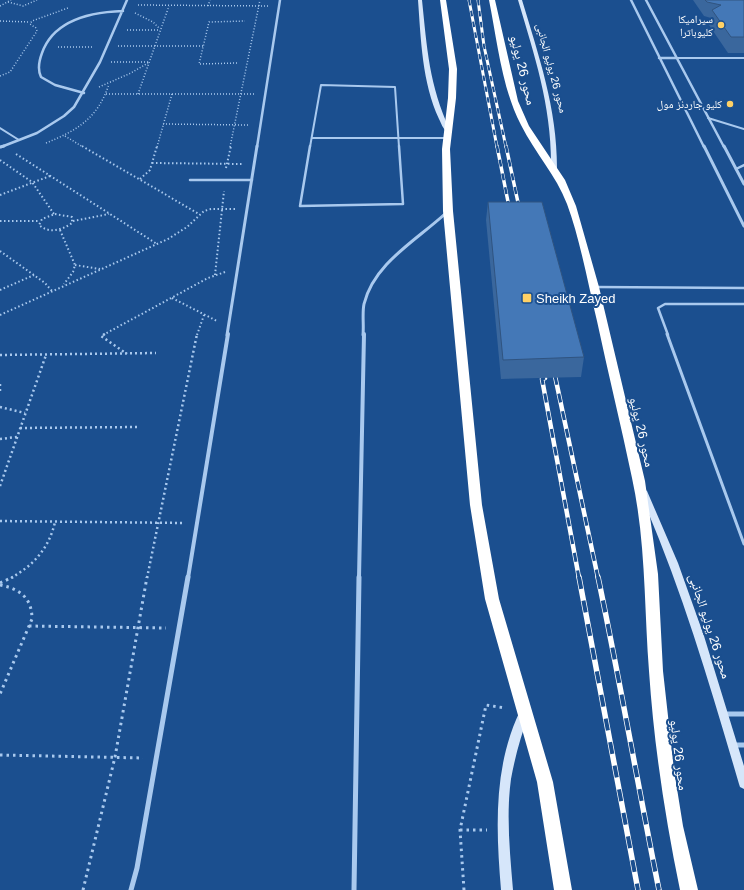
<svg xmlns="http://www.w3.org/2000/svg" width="744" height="890" font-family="Arial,'Noto Naskh Arabic',sans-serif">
<rect width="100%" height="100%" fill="#1b4f8f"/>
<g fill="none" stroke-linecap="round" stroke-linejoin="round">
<path stroke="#a9c9ee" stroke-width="1.5" stroke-dasharray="1 2" stroke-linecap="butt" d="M8 2 23 6 37 0
M138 5 269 6
M0 6 11 0
M208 6 210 0
M135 13 153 22 160 29
M0 21 30 22
M127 30H160
M118 46H204
M58 47H93
M111 62H148
M237 63 199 64 209 22 245 21
M0 76 10 72 37 31 36 28 30 24 32 21 68 8
M99 87 131 73 148 63
M106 94H254
M138 94 169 6
M163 124 248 125
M65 136 83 147
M46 143C78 130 98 118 109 84
M157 147 172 94
M230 147 260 0"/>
<path stroke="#a9c9ee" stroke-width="2" stroke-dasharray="1.5 2.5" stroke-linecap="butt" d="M82 146 199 214
M16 154 157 244
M0 160 32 182 54 214
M152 163 242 164
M226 168 231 146
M140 179 150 170 157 146
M0 195 50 176
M55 214 72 217V223C62 230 49 234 39 225L42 219Z
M0 221H40
M73 221 109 214
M60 230 75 265 73 272 64 284
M0 251 45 283 52 291
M75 265 100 269
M215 275 224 191
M0 290 34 275
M172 298 217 321
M0 315 168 239 187 227 204 211 211 209H235
M103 335 208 278 225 272
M197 335 204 315"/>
<path stroke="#a9c9ee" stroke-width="2.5" stroke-dasharray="2 3" stroke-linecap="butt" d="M105 334 101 336 127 354
M0 355 156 353
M0 384V391
M0 407 25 413
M20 428 138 427
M0 439 17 437
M0 486 46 355
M0 521 185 523
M11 578C34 565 49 548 55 522
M147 578 197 334"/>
<path stroke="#a9c9ee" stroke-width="3" stroke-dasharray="2.5 4" stroke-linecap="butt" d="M0 583 13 577
M0 585C20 589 32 598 32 619L0 694
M29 626 166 628
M0 755 143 758
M460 830H487
M83 890 115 757 147 577
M464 890 460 830 486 705 505 708"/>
<path stroke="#a9c9ee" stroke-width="2" d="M677 58H744
M708 118 744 129
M0 128 19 140
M313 138H446
M310 147 321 85 395 87 399 147"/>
<path stroke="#a9c9ee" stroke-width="2.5" d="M310 146 300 206 403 204 399 146
M736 169 744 165
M190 180H252
M596 287 744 288
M668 335 658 308 665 304H744"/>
<path stroke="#a9c9ee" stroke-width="3" d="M667 334 744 544"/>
<path stroke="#a9c9ee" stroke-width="2.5" d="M631 0 704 147
M646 0 724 147
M659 58H677
M84 93 55 85 41 77C37 69 39 61 42 53 54 19 92 12 123 11
M1 147 37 133 64 116 74 107 100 62 127 0
M257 147 280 0"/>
<path stroke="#a9c9ee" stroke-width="3" d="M704 146 744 226
M724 146 744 184
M0 147 4 146
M227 335 257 146
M363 335C364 325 362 313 364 304 374 263 417 240 446 213"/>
<path stroke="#a9c9ee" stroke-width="4" d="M188 578 228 334
M359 578 364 334"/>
<path stroke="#a9c9ee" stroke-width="5" d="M723 714H744
M733 745H744
M131 890 137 868 188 577
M354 890 359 577"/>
<path fill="#d6e6fa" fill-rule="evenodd" d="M418 0H422C427 48 429 85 450 130L447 132C443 129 441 123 439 119 422 82 421 40 418 0Z
M518 0H522C539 57 557 108 557 168L554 170 551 168C552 108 535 57 518 0Z
M643 488 647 491 678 563 704 636 744 766V789L740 787 739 784C710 685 681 586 639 491Z
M524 710 528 711 529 714C521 735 515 757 511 779 506 816 510 853 513 890H501C496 830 493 767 520 711Z"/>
<path fill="#fff" fill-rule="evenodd" d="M440 0H446L457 69 456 98 450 149 453 211 482 505 499 599 553 782 572 890H554L537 782 485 599 470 505 443 211 442 149 448 98 449 69Z
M489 0H495L518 101 529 126 565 180 576 206 599 287 645 481 658 574 663 671 674 770 683 826 698 890H680C665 817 654 745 649 671 644 607 646 542 632 478 621 425 608 373 597 321 588 284 580 239 567 204 556 175 535 153 521 125 502 89 497 40 489 0Z"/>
<g stroke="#fff" stroke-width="3">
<path id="rail-far3" d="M469 0 497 147
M478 0 484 46 506 147"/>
</g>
<g stroke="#fff" stroke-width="3.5">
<path id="rail-far2" d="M497 146 510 212
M506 146 520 212"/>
</g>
<g stroke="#fff" stroke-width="4.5">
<path id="rail-far1" d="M555 376 598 578
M545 378 542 379 579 578"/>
</g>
<g stroke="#fff" stroke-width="5.5">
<path id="rail" d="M579 577 638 890
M598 577C620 681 638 786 659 890"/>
</g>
<use href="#rail-far3" stroke="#1b4f8f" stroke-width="2" stroke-dasharray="5.5" stroke-linecap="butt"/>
<use href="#rail-far2" stroke="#1b4f8f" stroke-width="2.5" stroke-dasharray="7" stroke-linecap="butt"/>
<use href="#rail-far1" stroke="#1b4f8f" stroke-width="3" stroke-dasharray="9" stroke-linecap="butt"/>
<use href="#rail" stroke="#1b4f8f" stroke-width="4" stroke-dasharray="12" stroke-linecap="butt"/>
</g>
<path fill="#3a679d" d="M693 0H744V53H728L709 25 711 18 704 16Z
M488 202 584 357 581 377 501 379 486 220Z"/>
<path fill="#4478b7" stroke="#305480" d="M705 0H744V37H731L712 10 721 5 707 2Z
M488 202H542L584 357 503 360Z"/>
<g fill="#ffd166" stroke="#1b4f8f" stroke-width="1.5">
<circle cx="721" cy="25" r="4"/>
<circle cx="730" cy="104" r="4"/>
<rect x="522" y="293" width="10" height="10" rx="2"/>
</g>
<g text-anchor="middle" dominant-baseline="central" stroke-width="4" stroke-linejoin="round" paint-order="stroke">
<g font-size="11" fill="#fff" stroke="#1b4f8f" text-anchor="end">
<text x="713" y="19">سيراميكا<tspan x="713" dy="13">كليوباترا</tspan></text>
<text x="722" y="104">كليو جاردنز مول</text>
</g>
<g font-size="11" fill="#fff" stroke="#1b4f8f">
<text transform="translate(552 68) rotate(75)">محور 26 يوليو الجانبى</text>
</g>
<g font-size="13" fill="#fff" stroke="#1b4f8f">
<text transform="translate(523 70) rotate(76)">محور 26 يوليو</text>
<text transform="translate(642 432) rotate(77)">محور 26 يوليو</text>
<text transform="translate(710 626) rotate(72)">محور 26 يوليو الجانبى</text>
<text transform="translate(679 755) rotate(83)">محور 26 يوليو</text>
</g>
<g font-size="13" fill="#fff" stroke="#1b4f8f" text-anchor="start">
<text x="536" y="298">Sheikh Zayed</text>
</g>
</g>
</svg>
